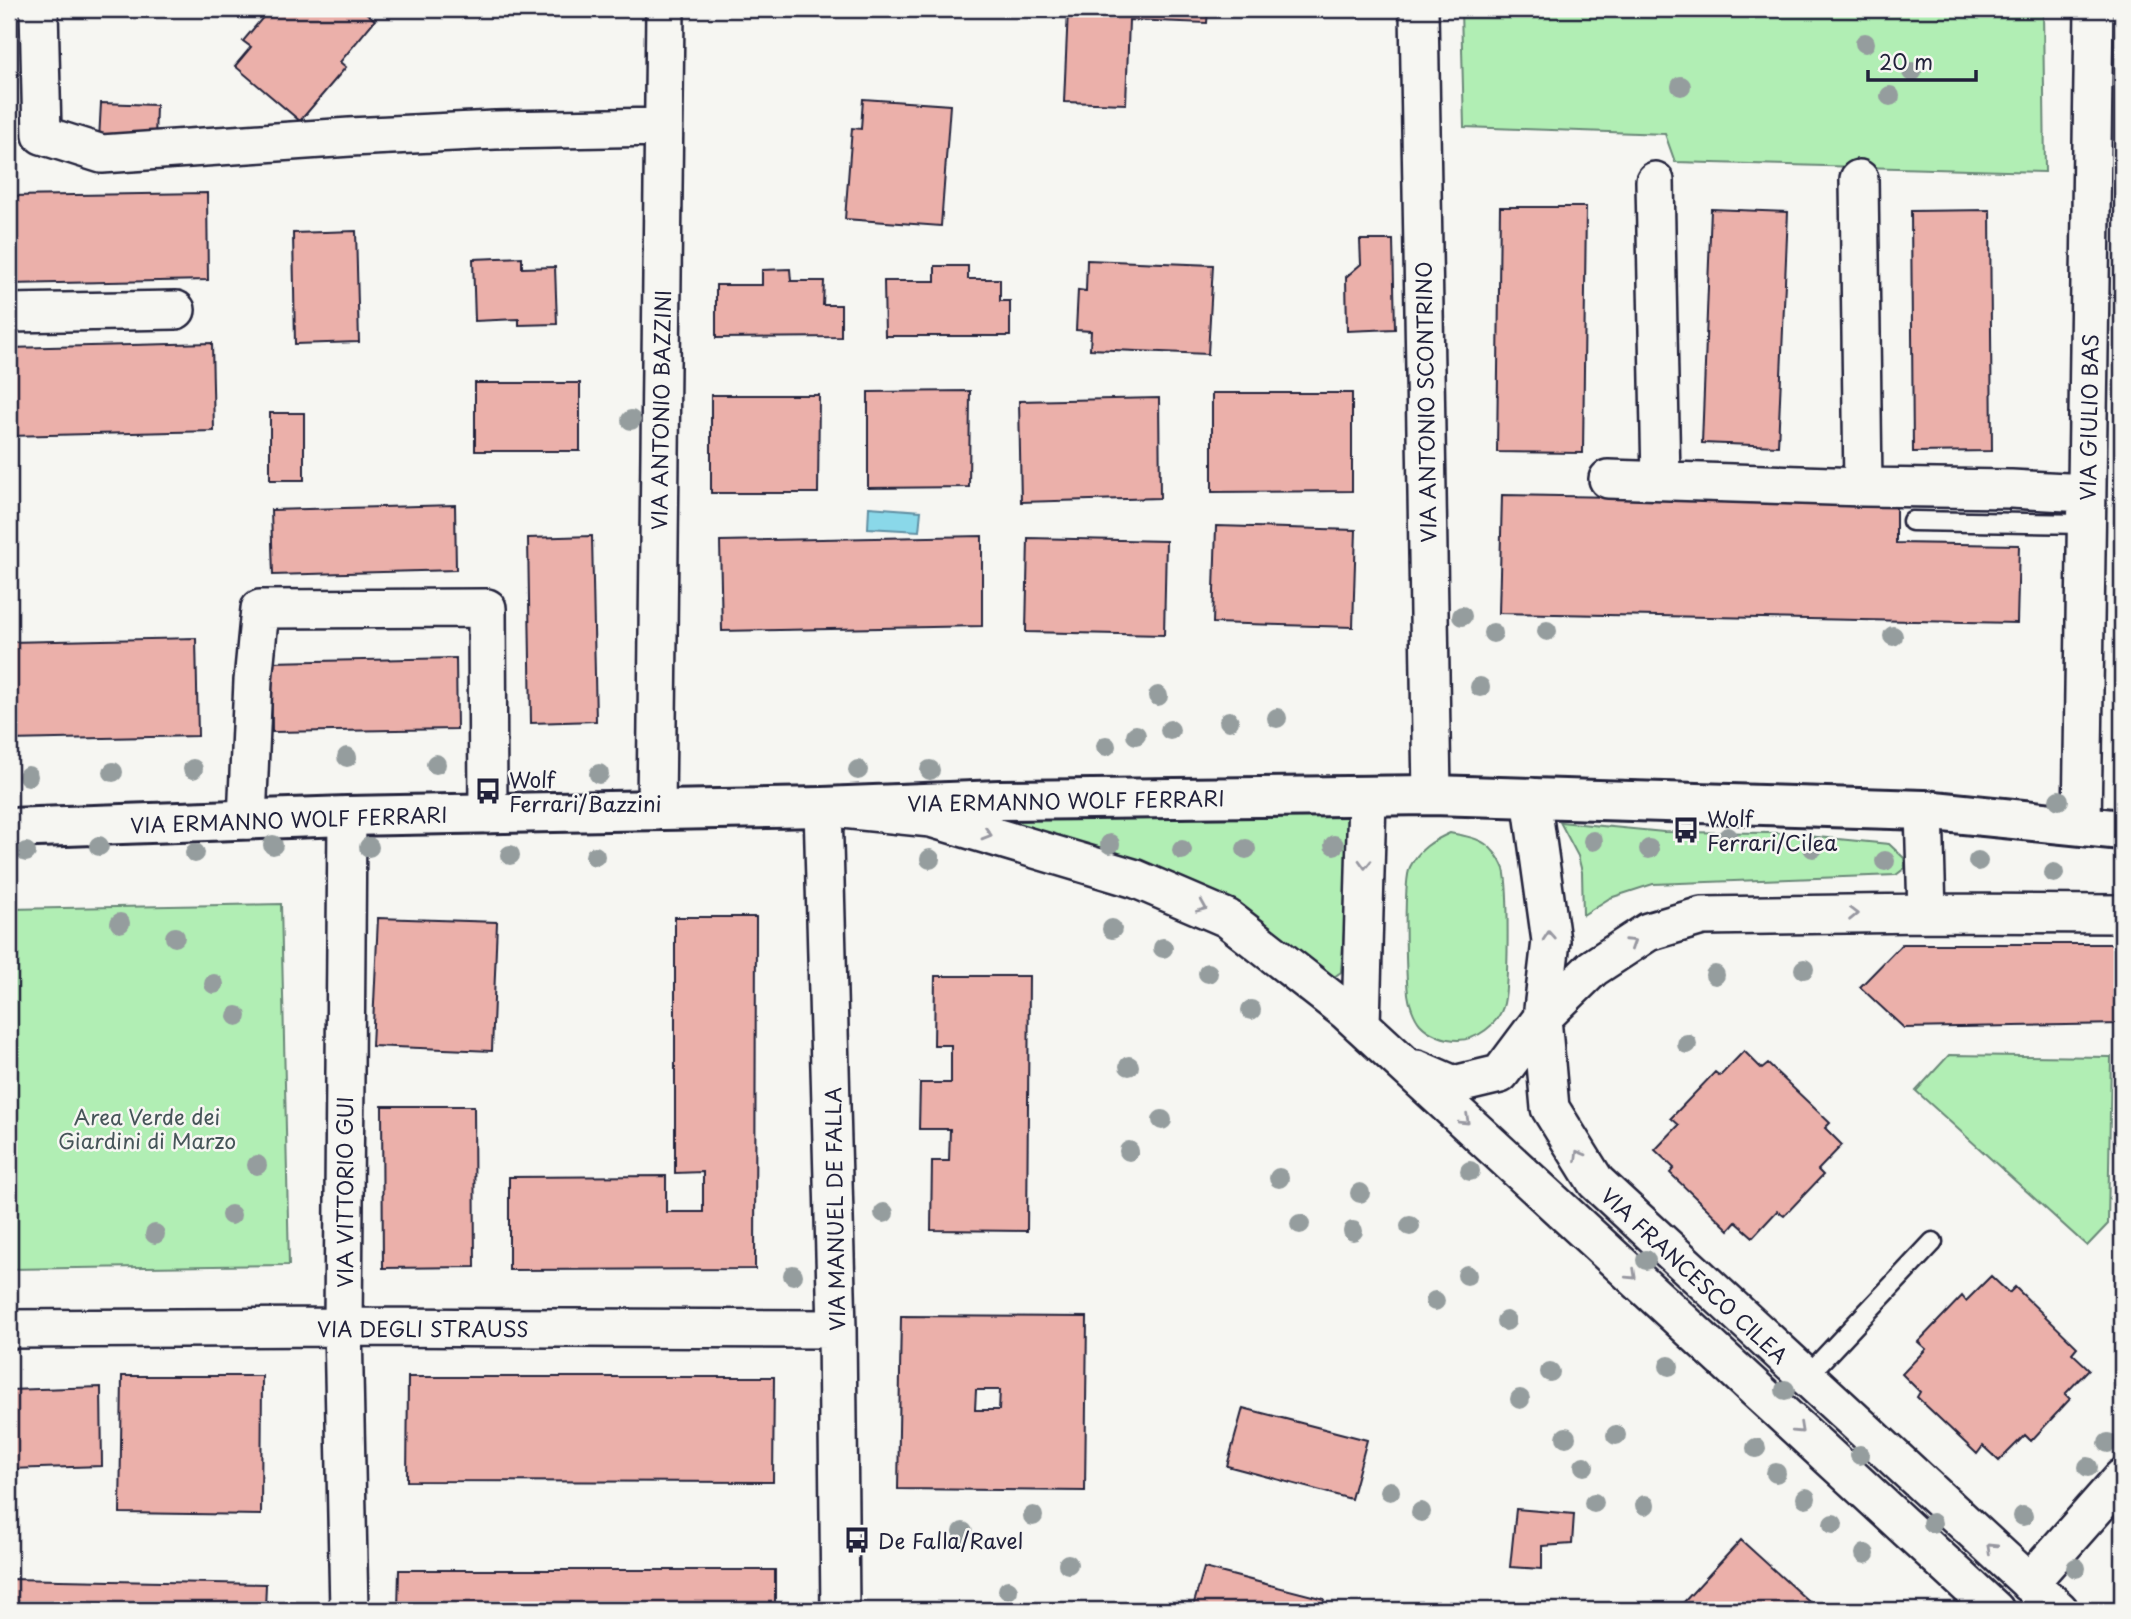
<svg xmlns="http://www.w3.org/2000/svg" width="2131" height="1619" font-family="'Playpen Sans',sans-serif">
<rect width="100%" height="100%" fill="#f6f6f2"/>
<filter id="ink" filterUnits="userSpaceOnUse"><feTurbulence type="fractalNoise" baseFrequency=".0143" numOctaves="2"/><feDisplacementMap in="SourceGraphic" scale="14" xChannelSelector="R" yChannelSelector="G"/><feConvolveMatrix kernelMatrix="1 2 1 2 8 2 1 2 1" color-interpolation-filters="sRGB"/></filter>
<g filter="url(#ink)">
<path fill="#b1eeb4" stroke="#6a8878" stroke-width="2" d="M1461 9H2043L2045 172 1675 162 1665 134 1464 127Z
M1353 809 1341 972 1334 977H1328L1008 823 1013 811Z
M1560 822 1664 832 1776 833 1889 844 1904 858 1905 868 1896 875 1653 884 1610 898 1583 915 1582 872 1578 856Z
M1450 833C1465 836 1483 838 1493 851 1497 855 1502 864 1504 869 1509 888 1509 990 1503 1007 1497 1025 1477 1040 1458 1040 1445 1040 1429 1034 1420 1024 1414 1017 1409 1003 1408 994 1406 974 1403 882 1410 867 1419 849 1432 841 1450 833Z
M281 904 289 1265 9 1269V909Z
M1949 1055 2111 1057 2108 1224 2087 1246 1916 1091Z"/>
<path fill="#8ad8e9" stroke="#608fa3" stroke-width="2" d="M869 507 921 511 919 531 868 528Z"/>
<path fill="#ebb0aa" stroke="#22223b" stroke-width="2" fill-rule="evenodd" d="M270 9 277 12 279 9H361L375 20 340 62 346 67 300 121 235 66 251 47 243 41Z
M1068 9H1208L1207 23 1129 20 1126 104 1064 102Z
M863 99 950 105 941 226 845 219 852 128 861 129Z
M101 103 156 105 155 142 99 140Z
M207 193 208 280 9 284V196Z
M1500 207H1586L1583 453 1497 452Z
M1711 209 1788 212 1778 446 1702 443Z
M1990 210 1992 451 1913 452 1911 211Z
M356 231 359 342 295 344 293 233Z
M1360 240H1393L1395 329 1347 331 1346 277 1361 264Z
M522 257V268L555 267 557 324 519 325V319L475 321 473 259Z
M1087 260 1213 265 1208 354 1090 349 1091 331 1076 330 1078 290 1086 291Z
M935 266H968V279H1000V301H1010V336H885L884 281H935Z
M790 269 791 281H824L823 305H841V337L716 338V285H762V270Z
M212 343 214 431 9 436V348Z
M475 383H580V451H475Z
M970 391 969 487 868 488V392Z
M1212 393H1352V491L1212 492Z
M711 395H819L818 493H711Z
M1159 398 1160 498 1021 502 1019 401Z
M270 413H304V480H270Z
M1502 495 1896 502V543L2019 545 2017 623 1499 613Z
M455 505 456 570 273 575 271 510Z
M1216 526 1356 530 1353 627 1213 623Z
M592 536 596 721 531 723 528 538Z
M982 536V626L722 631 720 541Z
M1028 538 1166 541 1164 635 1026 632Z
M196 638 198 736 9 740V642Z
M456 658 457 729 272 732 271 662Z
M675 917H756L755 1269 509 1270V1177L666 1176V1212H703V1172L675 1173Z
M378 918 497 922 492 1051 372 1046Z
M1902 944H2122V1024L1904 1028 1860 987Z
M935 976H1029L1027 1231 931 1230 932 1161H949L950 1129H919L920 1083H951V1045H934Z
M1744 1051 1762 1069 1768 1064 1830 1123 1825 1128 1842 1145 1818 1170 1823 1175 1784 1216 1777 1211 1753 1237 1736 1222 1729 1230 1670 1173 1674 1168 1655 1150 1679 1125 1671 1118 1715 1072 1720 1076Z
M382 1106H474L475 1267 383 1268Z
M1991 1276 2009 1293 2015 1287 2077 1347 2072 1353 2089 1369 2065 1394 2070 1399 2031 1441 2025 1435 1999 1461 1983 1446 1977 1454 1917 1397 1920 1392 1902 1374 1926 1349 1918 1342 1962 1296 1966 1301Z
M901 1316 1087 1317 1085 1491 898 1489ZM976 1390H1000L999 1410H975Z
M122 1376H262L261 1515 120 1513Z
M408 1377H774L773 1482 407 1481Z
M101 1387 102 1466 9 1469V1390Z
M1243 1408 1367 1440 1351 1499 1227 1466Z
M1516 1509 1574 1514 1572 1544 1542 1546V1569L1510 1567Z
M1741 1540 1818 1610H1690L1683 1603Z
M1204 1568 1324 1599 1321 1610H1192Z
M399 1570H775V1610H398Z
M9 1579 266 1584 265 1610H9Z"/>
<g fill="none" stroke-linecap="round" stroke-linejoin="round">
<g stroke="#22223b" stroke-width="23">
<path id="service" d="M1912 521 2086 524
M1806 1377 1933 1242"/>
</g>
<g stroke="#22223b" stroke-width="42">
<path id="minor" d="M39 9 42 135 102 154 350 137 495 130 663 127
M1419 9 1432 795
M1859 179 1863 487
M1655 181 1661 480
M9 313 176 310
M1608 479 1863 487 2011 489 2086 493
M1531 797 1551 941 1542 1018 1550 1108 1596 1182 2059 1610
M656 811 665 9
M347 816 343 1327 349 1610
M247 820 253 681 260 609 487 608 488 814
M2082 825 2094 9
M1927 913 2122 914
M1361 1025 1367 796
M1417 1069 1454 1085 1500 1074 1542 1018 1593 968 1648 932 1702 916 1927 913 1924 810
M9 1329 343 1327 837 1329
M2029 1583 2122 1478
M840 1610 837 1329 823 807 931 818 1136 879 1227 918 1346 1011 1995 1610"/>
</g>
<g stroke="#22223b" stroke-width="44">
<path id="tertiary" d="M9 828 347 816 823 807 999 800 1432 795 1924 810 2122 830"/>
</g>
<use href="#service" stroke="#f6f6f2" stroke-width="18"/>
<use href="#minor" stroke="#f6f6f2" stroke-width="37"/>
<use href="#tertiary" stroke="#f6f6f2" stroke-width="38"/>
</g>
<g fill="#959d9e">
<circle cx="1865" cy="43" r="10"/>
<circle cx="1912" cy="72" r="10"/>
<circle cx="1681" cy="86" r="10"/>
<circle cx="1890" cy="96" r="10"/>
<circle cx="631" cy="420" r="10"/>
<circle cx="1462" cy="616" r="10"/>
<circle cx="1547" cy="631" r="10"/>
<circle cx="1493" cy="633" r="10"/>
<circle cx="1893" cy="636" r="10"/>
<circle cx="1480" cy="687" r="10"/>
<circle cx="1158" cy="696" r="10"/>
<circle cx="1277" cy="718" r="10"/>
<circle cx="1229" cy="721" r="10"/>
<circle cx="1170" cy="730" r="10"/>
<circle cx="1136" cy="735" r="10"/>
<circle cx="1106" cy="746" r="10"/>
<circle cx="347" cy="757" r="10"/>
<circle cx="436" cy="764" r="10"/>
<circle cx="193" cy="769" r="10"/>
<circle cx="858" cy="770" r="10"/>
<circle cx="930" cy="770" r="10"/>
<circle cx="113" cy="772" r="10"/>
<circle cx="599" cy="774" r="10"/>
<circle cx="28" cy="776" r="10"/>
<circle cx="2059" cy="800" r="10"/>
<circle cx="1728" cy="837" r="10"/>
<circle cx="1593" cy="841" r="10"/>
<circle cx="1110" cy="844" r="10"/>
<circle cx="273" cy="845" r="10"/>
<circle cx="1334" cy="845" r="10"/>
<circle cx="99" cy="846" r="10"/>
<circle cx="369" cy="847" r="10"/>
<circle cx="1813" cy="848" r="10"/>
<circle cx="1246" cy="849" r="10"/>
<circle cx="1649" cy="849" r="10"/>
<circle cx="1182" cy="850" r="10"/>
<circle cx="26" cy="852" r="10"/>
<circle cx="195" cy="853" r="10"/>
<circle cx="510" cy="855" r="10"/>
<circle cx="595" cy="856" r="10"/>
<circle cx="930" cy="859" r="10"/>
<circle cx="1885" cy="861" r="10"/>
<circle cx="1978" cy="861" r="10"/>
<circle cx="2054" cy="873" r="10"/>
<circle cx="120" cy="923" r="10"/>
<circle cx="1112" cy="929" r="10"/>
<circle cx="175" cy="937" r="10"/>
<circle cx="1163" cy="948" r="10"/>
<circle cx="1804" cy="969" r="10"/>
<circle cx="1208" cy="973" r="10"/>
<circle cx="1715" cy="975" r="10"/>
<circle cx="214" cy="984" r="10"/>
<circle cx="1251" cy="1010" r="10"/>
<circle cx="237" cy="1016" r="10"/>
<circle cx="1687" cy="1044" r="10"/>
<circle cx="1129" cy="1066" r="10"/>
<circle cx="1162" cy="1120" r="10"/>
<circle cx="1129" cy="1151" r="10"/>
<circle cx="257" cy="1165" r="10"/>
<circle cx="1470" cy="1171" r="10"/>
<circle cx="1279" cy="1178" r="10"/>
<circle cx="1360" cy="1193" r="10"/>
<circle cx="884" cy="1213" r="10"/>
<circle cx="231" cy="1215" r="10"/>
<circle cx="1300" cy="1224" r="10"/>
<circle cx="1410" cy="1226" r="10"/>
<circle cx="1353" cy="1231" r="10"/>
<circle cx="155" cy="1234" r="10"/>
<circle cx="1646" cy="1260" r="10"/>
<circle cx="793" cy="1275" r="10"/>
<circle cx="1467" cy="1275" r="10"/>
<circle cx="1435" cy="1301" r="10"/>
<circle cx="1506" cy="1321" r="10"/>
<circle cx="1669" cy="1366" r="10"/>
<circle cx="1550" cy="1372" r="10"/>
<circle cx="1785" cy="1390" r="10"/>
<circle cx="1520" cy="1399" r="10"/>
<circle cx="1616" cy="1435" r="10"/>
<circle cx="1566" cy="1437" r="10"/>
<circle cx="2108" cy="1443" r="10"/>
<circle cx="1756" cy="1448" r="10"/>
<circle cx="1860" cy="1455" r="10"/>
<circle cx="1584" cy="1466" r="10"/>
<circle cx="2088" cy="1467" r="10"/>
<circle cx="1776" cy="1473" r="10"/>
<circle cx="1390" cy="1491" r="10"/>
<circle cx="1806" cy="1498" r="10"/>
<circle cx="1594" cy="1503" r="10"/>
<circle cx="1645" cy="1505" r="10"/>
<circle cx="1421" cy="1512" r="10"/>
<circle cx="1033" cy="1516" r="10"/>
<circle cx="2023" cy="1516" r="10"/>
<circle cx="1932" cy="1523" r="10"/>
<circle cx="1833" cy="1524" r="10"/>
<circle cx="963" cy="1532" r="10"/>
<circle cx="1865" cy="1554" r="10"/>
<circle cx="1068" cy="1564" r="10"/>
<circle cx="2076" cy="1568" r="10"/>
<circle cx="1008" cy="1590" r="10"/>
</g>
<defs><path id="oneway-chevron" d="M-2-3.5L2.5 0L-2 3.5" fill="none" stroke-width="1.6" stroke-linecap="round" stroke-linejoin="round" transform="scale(1.75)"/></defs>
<g stroke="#9797a0">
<use href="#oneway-chevron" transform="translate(987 834) rotate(16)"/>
<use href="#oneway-chevron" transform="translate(1365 864) rotate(92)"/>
<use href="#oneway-chevron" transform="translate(1202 907) rotate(23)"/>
<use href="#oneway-chevron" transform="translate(1853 914) rotate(-1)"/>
<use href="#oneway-chevron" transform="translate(1549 936) rotate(-94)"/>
<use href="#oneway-chevron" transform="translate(1631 943) rotate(-33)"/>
<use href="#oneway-chevron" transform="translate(1465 1120) rotate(43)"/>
<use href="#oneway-chevron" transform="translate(1579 1155) rotate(-121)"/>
<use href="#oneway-chevron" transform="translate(1632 1275) rotate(43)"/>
<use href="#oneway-chevron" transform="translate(1799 1429) rotate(43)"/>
<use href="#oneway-chevron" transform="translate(1991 1548) rotate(-137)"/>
</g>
</g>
<defs>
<g id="bus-bare" transform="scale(2.1)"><path d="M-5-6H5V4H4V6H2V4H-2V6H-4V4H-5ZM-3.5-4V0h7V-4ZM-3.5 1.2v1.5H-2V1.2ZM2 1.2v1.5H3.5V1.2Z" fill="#22223b" stroke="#f6f6f2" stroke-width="2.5" paint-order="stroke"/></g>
</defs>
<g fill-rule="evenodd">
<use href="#bus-bare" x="488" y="791"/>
<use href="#bus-bare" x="1686" y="830"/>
<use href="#bus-bare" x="857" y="1540"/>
</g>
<g text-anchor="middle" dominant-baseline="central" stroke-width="5" stroke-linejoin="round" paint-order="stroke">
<g font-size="21" fill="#22223b" stroke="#f6f6f2">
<text transform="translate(1425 402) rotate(-91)">VIA ANTONIO SCONTRINO</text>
<text transform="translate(660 410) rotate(-89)">VIA ANTONIO BAZZINI</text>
<text transform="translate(2088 417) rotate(-89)">VIA GIULIO BAS</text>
<text transform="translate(1066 800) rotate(-1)">VIA ERMANNO WOLF FERRARI</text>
<text transform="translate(289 819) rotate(-2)">VIA ERMANNO WOLF FERRARI</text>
<text transform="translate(344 1192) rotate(-90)">VIA VITTORIO GUI</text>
<text transform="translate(834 1209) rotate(-91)">VIA MANUEL DE FALLA</text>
<text transform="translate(1695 1275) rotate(43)">VIA FRANCESCO CILEA</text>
<text x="423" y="1328">VIA DEGLI STRAUSS</text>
</g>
<g font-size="21" fill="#22223b" stroke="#f6f6f2" text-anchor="start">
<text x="509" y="779">Wolf<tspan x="509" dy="24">Ferrari/Bazzini</tspan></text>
<text x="1707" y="818">Wolf<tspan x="1707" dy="24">Ferrari/Cilea</tspan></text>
<text x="878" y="1540">De Falla/Ravel</text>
</g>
<g font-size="21" fill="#465559" stroke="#f6f6f2">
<text x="147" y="1116">Area Verde dei<tspan x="147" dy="24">Giardini di Marzo</tspan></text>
</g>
</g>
<rect width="2131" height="1619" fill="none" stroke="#f6f6f2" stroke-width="35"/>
<rect x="18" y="18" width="2096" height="1584" fill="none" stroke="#22223b" stroke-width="2.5" filter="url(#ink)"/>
<path d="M1868 70v10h108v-10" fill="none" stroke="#22223b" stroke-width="3.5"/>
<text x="1879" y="70" font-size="21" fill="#22223b" stroke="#f6f6f2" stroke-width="5" paint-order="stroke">20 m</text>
</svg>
